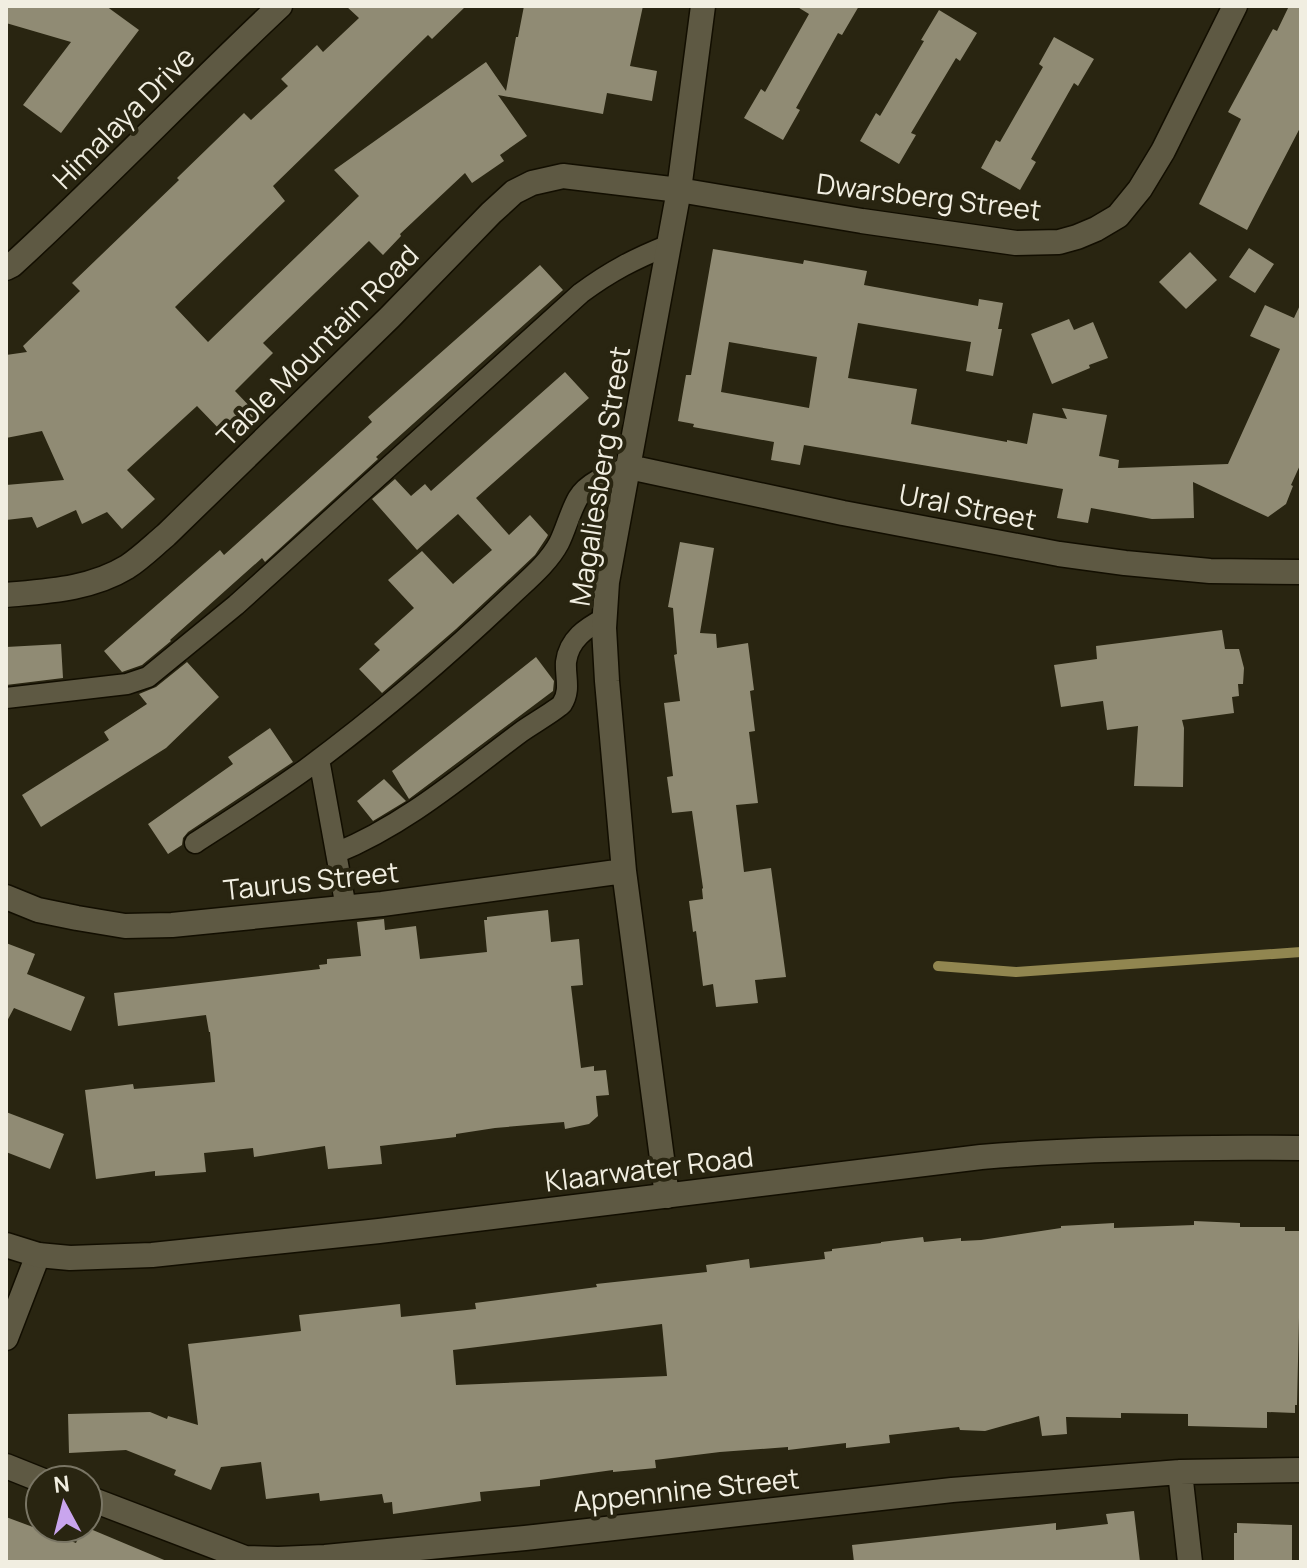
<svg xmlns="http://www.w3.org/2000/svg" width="1307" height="1568" font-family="Manrope,sans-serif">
<rect width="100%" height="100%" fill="#292511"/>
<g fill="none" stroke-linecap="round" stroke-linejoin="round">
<path stroke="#918650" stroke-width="10" d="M938 966 1016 972 1301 952"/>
</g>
<path fill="#908b74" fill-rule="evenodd" d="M6 6H106L139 30 61 133 23 105 71 42 6 23Z
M346 6H466L432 39 428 35 273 186 285 201 175 307 208 342 359 196 334 170 486 62 506 91 516 37H518L524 6H643L630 66 657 71 652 101 607 93 603 114 498 95 527 136 500 155 504 161 472 183 465 173 400 234 401 236 383 255 369 241 263 343 273 353 235 391 258 415 233 438 224 430 222 432 197 406 127 470 155 499 122 529 107 512 82 524 76 510 37 528 32 517 6 520V485L64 480 42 431 6 438V355L27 352 23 346 80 291 72 283 179 180 177 178 244 113 251 120 288 86 281 79 317 45 323 52 359 18Z
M796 6H859L842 35 838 33 796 108 800 110 783 140 744 118 761 89 765 92 809 14Z
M1289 6H1301V126L1247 230 1199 204 1241 119 1228 112 1273 29 1277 31Z
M939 10 977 33 960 61 956 58 911 133 916 135 899 164 860 141 876 113 880 116 924 41 921 40Z
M1054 37 1094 59 1078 86 1074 83 1031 159 1036 162 1020 190 981 168 996 140 1000 142 1043 67 1039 64Z
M1249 248 1274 264 1255 293 1229 277Z
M713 249 803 264 804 260 867 271 864 285 978 306 979 299 1003 303 998 329H1002L993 376 966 371 971 342 858 323 848 378 917 389 911 424 1007 442V440L1027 444 1033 413 1067 419 1062 408 1107 415 1099 456 1119 460 1118 468 1228 464 1280 349 1250 336 1265 305 1294 318 1301 303V463L1291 485 1293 486 1286 504 1268 517 1193 482 1194 518 1152 519 1091 508 1088 523 1057 518 1063 489 804 445 800 465 771 460 774 442 693 427 694 424 678 421 686 375H691ZM729 342 817 357 809 408 721 392Z
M1190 252 1217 280 1186 309 1159 282Z
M540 265 563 290 376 457 378 459 265 562 262 558 170 640 171 641 142 665 122 672 104 651 220 550 224 555 372 422 368 417Z
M1069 319 1074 330 1093 322 1108 358 1089 365 1090 368 1052 384 1031 334Z
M565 372 589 398 476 498 509 535 530 515 548 535 547 537 535 555 517 572 456 629 382 693 359 669 380 650 374 644 414 608 388 580 422 551 453 584 492 550 458 514 417 550 372 499 395 479 411 496 425 484 431 491Z
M680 542 714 548 700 633 716 634 717 648 748 643 754 690 750 691 755 731 749 732 758 803 736 805 744 872 771 868 786 977 755 980 758 1003 716 1007 713 984 703 986 696 931 693 932 689 901 703 899 702 889 703 888 692 811 672 813 667 777 673 776 664 703 680 701 674 655 677 654 673 608 668 607Z
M1222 630 1225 649H1239L1244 668 1243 684H1238L1239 696 1232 697 1234 713 1182 720 1184 728 1183 787 1134 786 1138 726 1107 730 1103 701 1061 707 1054 665 1097 659 1096 646Z
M61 644 63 678 6 685V647Z
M536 657 554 681 553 691 409 799 392 771Z
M187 662 219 697 166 748 41 827 22 795 109 740 104 732 147 704 139 694 156 687Z
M270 728 293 762 188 832 183 838 182 845 168 854 148 824 233 764 228 757Z
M384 779 406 801 373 821 357 801Z
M548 910 551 942 579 939 583 985 571 986 581 1068 594 1066V1071L606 1070 609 1095 596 1096 598 1116 589 1124 565 1129 564 1122 495 1128 456 1134V1137L380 1146 382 1164 328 1169 325 1146 254 1157 253 1148 204 1153 206 1172 155 1176V1171L96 1179 85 1090 133 1084 134 1089 215 1082 210 1032H209L206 1015 118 1026 114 993 320 969 319 965 327 964V959L361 956 357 922 384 919 385 930 416 926 420 959 487 952 484 920H487V917Z
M6 943 35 954 27 974 85 997 71 1031 14 1008 6 1023Z
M6 1112 64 1134 50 1169 6 1152Z
M1194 1221 1240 1223V1227H1285V1231H1301L1297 1405H1295V1413L1267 1412V1428L1188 1426V1414L1121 1413V1418L1066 1417 1067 1434 1042 1436 1039 1416 985 1431 960 1430 959 1427 889 1435 890 1443 846 1448V1443L788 1450V1447L720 1452 655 1460 656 1468 613 1472V1470L540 1480V1486L480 1492 481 1501 393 1514 392 1502 384 1503 382 1494 320 1501 319 1493 266 1499 261 1462 221 1467 211 1490 174 1475 176 1470 126 1450 69 1453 68 1414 150 1412 167 1419 168 1416 198 1425 188 1344 301 1331 299 1315 400 1304 401 1317 476 1309 475 1303 597 1287 596 1284 707 1272 706 1265 749 1259 750 1268 825 1259 824 1252 832 1251V1249L881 1243V1242L923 1237 924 1242 961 1238V1241L981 1240 1061 1228V1226L1114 1223V1228L1194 1225ZM662 1324 667 1376 456 1385 453 1350Z
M1134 1511 1140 1562H854L852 1545 1056 1523V1530L1108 1524 1106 1514Z
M6 1517 76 1543 82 1528H88L169 1562H6Z
M1237 1523 1292 1525V1562H1234V1533H1237Z"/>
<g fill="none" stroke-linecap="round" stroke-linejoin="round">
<g stroke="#120e00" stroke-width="23">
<path id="lane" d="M6 698 127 684 148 677 236 605 581 293C611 271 634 259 669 245
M319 759 346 908
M195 843C232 819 270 795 306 769 379 715 449 655 514 593 530 578 549 562 559 543 566 529 570 512 578 498 588 481 611 474 629 467
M336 853C405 825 462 776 521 732 529 726 558 709 562 704 571 690 565 677 566 662 569 639 586 628 605 618"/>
</g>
<g stroke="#120e00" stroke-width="27">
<path id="street" d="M6 268 12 265C104 181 189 91 280 6
M629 467 843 513 1059 554 1125 563 1210 571 1301 572
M6 595C48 591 91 589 127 567 141 558 154 545 166 535L390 317 491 213 514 192 532 183 563 176 679 190 862 221 1016 243 1059 242 1077 237 1096 229 1118 216 1140 189 1163 151 1235 6
M6 897 38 910 77 918 125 926 172 925 382 904 624 871
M667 1196 624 871 607 681 604 628 607 582 679 190 703 6
M6 1338 38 1255
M6 1466 41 1480
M1180 1472 1190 1562
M88 1498 245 1558 278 1559 325 1557 525 1538 952 1490 1180 1472 1301 1470"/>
</g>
<g stroke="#120e00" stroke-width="27">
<path id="secondary" d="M6 1245 38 1255 70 1258 152 1255 379 1231 981 1157C1088 1148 1194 1147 1301 1148"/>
</g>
<use href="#lane" stroke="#5e5943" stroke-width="20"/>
<use href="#street" stroke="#5e5943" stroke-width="24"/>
<use href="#secondary" stroke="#5e5943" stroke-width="24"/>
</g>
<g text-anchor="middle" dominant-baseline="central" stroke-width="8" stroke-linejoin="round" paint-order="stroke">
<g font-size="28" fill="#f1eee1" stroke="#292511">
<text transform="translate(123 117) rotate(-45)">Himalaya Drive</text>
<text transform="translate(929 196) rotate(7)">Dwarsberg Street</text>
<text transform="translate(317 345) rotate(-45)">Table Mountain Road</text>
<text transform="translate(599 476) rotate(-81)">Magaliesberg Street</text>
<text transform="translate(968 506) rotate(11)">Ural Street</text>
<text transform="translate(311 880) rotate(-6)">Taurus Street</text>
<text transform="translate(649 1168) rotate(-7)">Klaarwater Road</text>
<text transform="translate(686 1489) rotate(-6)">Appennine Street</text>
</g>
</g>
<rect width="1307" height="1568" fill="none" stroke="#f1eee1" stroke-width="16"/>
<g transform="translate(64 1504) rotate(353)"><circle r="38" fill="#292511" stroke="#797564" stroke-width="2"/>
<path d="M0-6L14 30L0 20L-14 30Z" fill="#c9a5ee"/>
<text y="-12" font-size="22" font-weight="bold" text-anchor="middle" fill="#f1eee1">N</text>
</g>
</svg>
